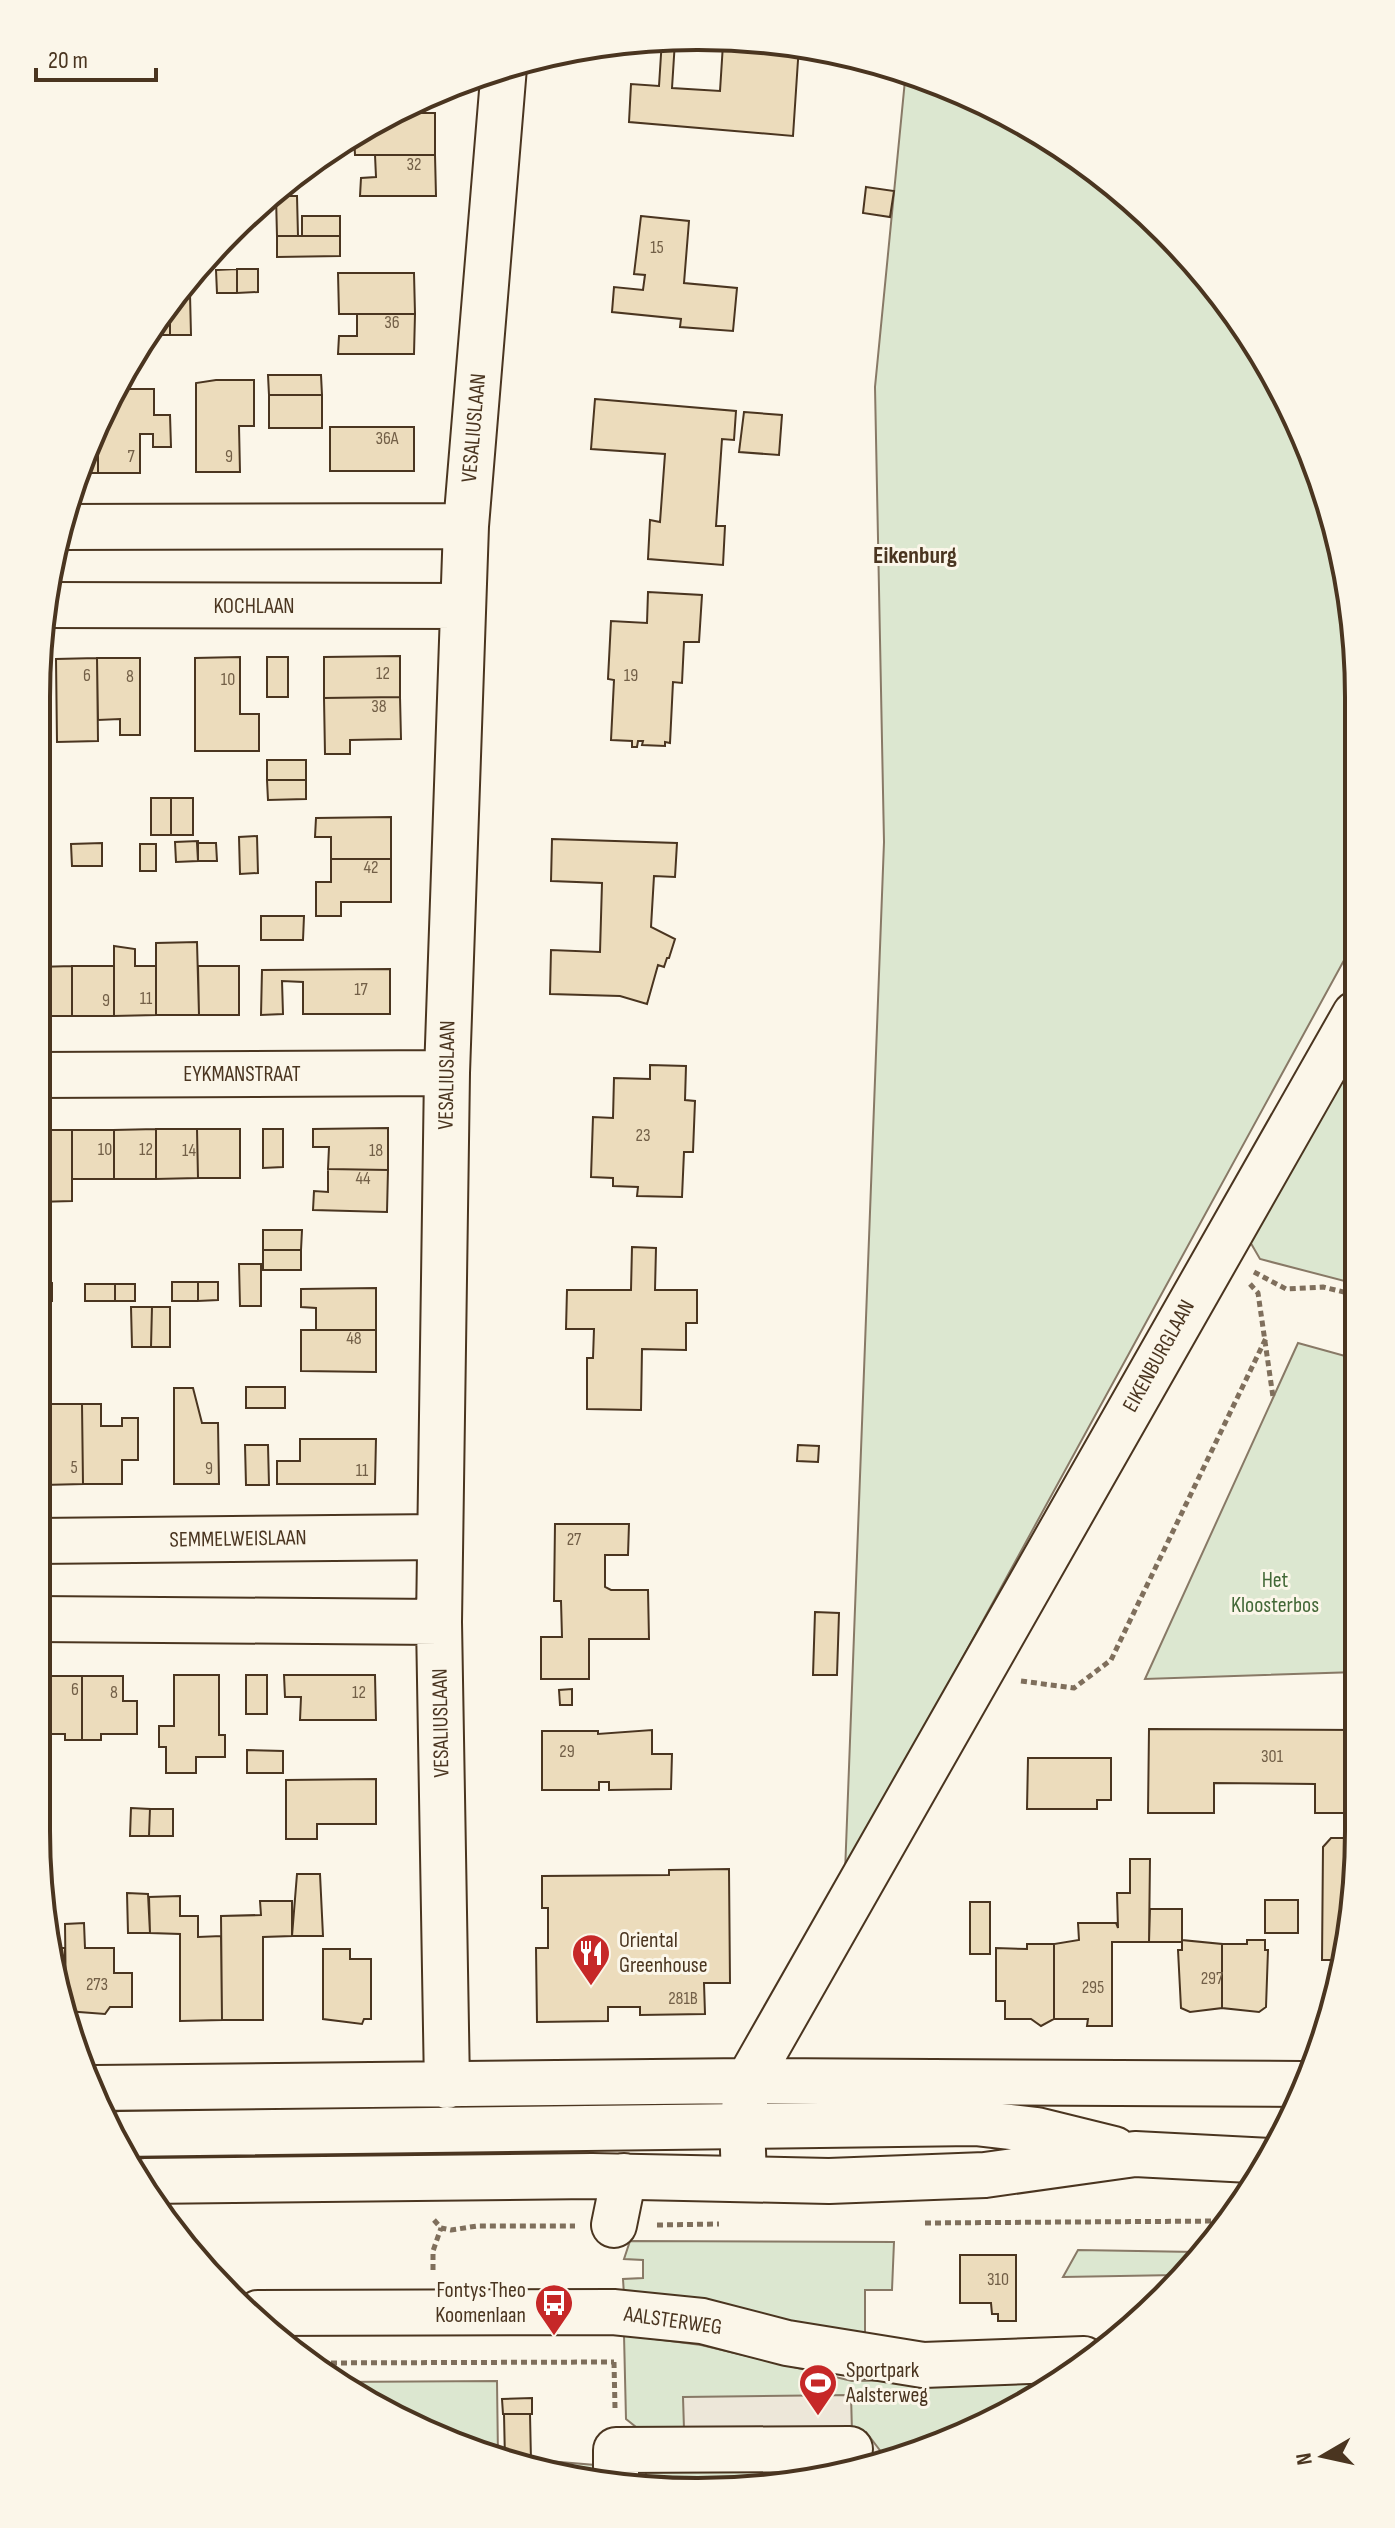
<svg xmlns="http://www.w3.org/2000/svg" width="1395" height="2528" font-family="'Sofia Sans Condensed',sans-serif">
<rect width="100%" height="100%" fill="#fbf6e9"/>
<path fill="#dce7d0" stroke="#887966" stroke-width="2" d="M906 70 1029 125 1165 229 1248 330 1324 484 1353 612 1354 942 845 1873 884 842 875 387Z
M1355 1049 1356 1284 1260 1259 1249 1240Z
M1298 1343 1356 1359 1357 1672 1145 1679Z
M630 2241 894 2242 892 2290H865V2337L624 2295 623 2279 643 2278V2260L624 2259Z
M1078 2250 1196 2252 1177 2275 1063 2277Z
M624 2335 701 2345 852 2381 1052 2378 950 2442 740 2491 637 2480V2476L646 2475V2435L626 2419Z
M497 2381 498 2457 333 2382Z
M536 2460 595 2465V2476L526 2469 514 2464Z"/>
<path fill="#ede7d9" stroke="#887966" stroke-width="2" d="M851 2395 852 2432H866L885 2457 764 2485 763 2461H685L683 2397Z"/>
<path fill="#ecdcbc" stroke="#4a3520" stroke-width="2" fill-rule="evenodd" d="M649 38 799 45 793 136 629 122 631 84 659 86 662 39ZM675 41 723 44 720 91 672 88Z
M391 113H435V155H355L354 136Z
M375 155H435L436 196H360L361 178 376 177Z
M866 187 894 191 890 217 863 213Z
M276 196H297L298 236H277Z
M302 216H340V236H302Z
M641 216 689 221 684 283 737 288 733 331 680 327 681 319 612 312 614 287 643 290 645 275 634 274Z
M277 236H340V256L277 257Z
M237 269V293H217L216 270Z
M237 269H258V292L237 293Z
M338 273H414L415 314H339Z
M177 294H190L191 335H170V304Z
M170 304V335H149V333Z
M357 314H415L414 354H338L339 336H357Z
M268 375H321L322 395H269Z
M216 380H254V426H239L240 472H196V383Z
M115 389H154V415H170L171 447H153V434H140V473H98V431Z
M269 395H322V428H269Z
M595 399 736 411 734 440 722 439 716 526H725L723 565 648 559 650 520 660 522 665 454 591 449Z
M744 412 782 415 779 455 739 452Z
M330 427H414V471H330Z
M98 431V473H81Z
M648 592 702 595 699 642H684L682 683 673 682 670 743 665 742V746L642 745 643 741H638L637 747H632V741L611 740 614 680 608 679 611 621 647 623Z
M400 656V697L324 698V657Z
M240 657V714H259V751H195V658Z
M267 657H288V697H267Z
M97 658 98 741 57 742 56 659Z
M97 658H140V735H120V719L98 720Z
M400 697 401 739 350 740V754H325L324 698Z
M267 760H306V780H267Z
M267 780H306V799L268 800Z
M37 797H46V836H37Z
M151 798H171V835H151Z
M171 798H193V835H171Z
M391 817V859H331V837H315L316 818Z
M257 836 258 873 240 874 239 837Z
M552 839 677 843 675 877 654 876 651 927 675 939 669 958H667L664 967 658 965 647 1004 620 996 550 994 551 950 600 952 602 883 551 881Z
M198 841V861L176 862 175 842Z
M50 842 51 860H37V843Z
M102 843V866H72L71 844Z
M197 843H216L217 861H198Z
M140 844H156V871H140Z
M331 859H391V902H341V916H316V882H331Z
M261 916H304L303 940H261Z
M197 942 199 1015H156V943Z
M114 946 135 949V966H156V1015L114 1016Z
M72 966V1016H37V967Z
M72 966H114V1016H72Z
M198 966H239V1015H199Z
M390 969V1014H303V982L282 981 283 1014 261 1015 262 970Z
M650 1065 686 1066 685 1100 695 1101 693 1152H684L682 1197 637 1196 638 1187 613 1186V1178L591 1177 593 1117 613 1118 614 1078 650 1079Z
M388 1128V1170L328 1169 329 1147H313V1129Z
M156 1129V1179H114V1130Z
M156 1129H197L198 1178 156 1179Z
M197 1129H240V1178H198Z
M263 1129H283V1167L263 1168Z
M37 1130H72V1201L37 1202Z
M72 1130H114V1179H72Z
M328 1169 388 1170 387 1212 313 1210 314 1191 328 1192Z
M263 1230H302L301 1250H263Z
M632 1247 656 1248 655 1290H697V1323H686V1350L642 1349 641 1410 587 1409V1358H593L594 1329H566L567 1290H631Z
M263 1250H301V1270H263Z
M239 1264H261V1306H240Z
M172 1282H198V1301H172Z
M198 1282H218V1300L198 1301Z
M52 1283V1301L37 1302V1284Z
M85 1284H115V1301H85Z
M115 1284H135V1301H115Z
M376 1288V1330H316V1308L301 1307V1289Z
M131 1307H152L151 1347H132Z
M152 1307H170V1347H151Z
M301 1330H376V1372L301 1371Z
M246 1387H285V1408H246Z
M174 1388H193L202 1423H218L219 1484H174Z
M37 1404H82L83 1484 43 1485V1429H36Z
M82 1404H101V1426H122V1418H138V1460H122V1484H83Z
M300 1439H376L375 1484H277V1461H300Z
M245 1445H268L269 1485H246Z
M798 1445 819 1446 818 1462 797 1461Z
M555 1524H629L628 1555H605V1587L611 1590H648L649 1639H589V1679H541V1637H562L561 1601H554Z
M815 1612 839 1613 837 1675H813Z
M174 1675H219V1735H225V1757H196V1773H166V1747H159V1726H174Z
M246 1675H267V1714H246Z
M284 1675H375L376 1720H300L301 1697H285Z
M43 1676H82V1740H65V1734H44Z
M82 1676H123V1701H137V1734H101V1740H82Z
M572 1689V1705H560L559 1690Z
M1149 1729 1357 1730 1355 1813H1315V1784L1214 1783V1813H1148Z
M652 1730V1754H672L671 1789 609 1790V1782H599V1790H542V1731H598V1734Z
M247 1750 283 1751V1773H247Z
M1028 1758H1111V1800H1097V1809H1027Z
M376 1779V1824H317V1839H286V1780Z
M131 1808 150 1809 149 1836H130Z
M150 1809H173V1836H149Z
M1331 1838H1357L1358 1873 1343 1960H1322L1323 1847Z
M1130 1859H1150L1149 1942H1112V2026H1087L1088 2019H1054V1944L1079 1940 1078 1923H1116L1118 1928 1117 1893H1130Z
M729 1869 730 1983H704L705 2014 640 2015V2007H608V2021L537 2022 536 1948H548V1908H542V1876L669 1875V1870Z
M297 1874H320L323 1936H292Z
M127 1893 148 1894 150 1933H128Z
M180 1896V1916H198V1937L221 1936 222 2020 180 2021V1934L150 1933 149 1897Z
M1265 1900H1298V1933H1265Z
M260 1901H292V1936L263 1937V2020H222L221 1916 261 1915Z
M970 1902H990V1954H970Z
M1150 1909H1182V1940L1222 1944V2008L1190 2012 1181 2008 1178 1950H1182V1942H1149Z
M84 1923 85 1948H114V1973H132V2007H110L105 2014 66 2011 65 1924Z
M1247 1940H1265V1950H1268L1266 2007 1259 2012 1222 2008V1944H1247Z
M1027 1944H1054V2019L1041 2026 1031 2019H1005V2001H996V1948L1027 1949Z
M55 1948H65V2008Z
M323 1949H350V1959H371V2019H364L362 2024 323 2019Z
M960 2255H1016V2321H998V2314H992L991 2303H960Z
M532 2398V2414H503L502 2399Z
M504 2414H530L531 2461 505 2460Z"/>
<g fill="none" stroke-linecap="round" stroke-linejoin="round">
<g stroke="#4a3520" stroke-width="48">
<path id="minor" d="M58 527 466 526
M46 605 462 606
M37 1075 447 1073
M36 1541 440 1537
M36 1619 439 1622
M447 2086 439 1622 447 1073 466 526 504 67
M95 2088 748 2081 1302 2084
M744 2178 742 2123 748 2081 1355 1014
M614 2225 624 2176
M258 2313 613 2312 702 2321 787 2343 923 2365 1084 2359
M616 2478V2450L850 2449"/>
</g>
<g stroke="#4a3520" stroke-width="48">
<path id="major" d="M120 2134 975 2123 1037 2130 1114 2149
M145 2181 592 2176 829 2181 985 2175 1135 2154 1270 2161"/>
</g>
<path stroke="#7f6f5c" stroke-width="5" stroke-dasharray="6 4" stroke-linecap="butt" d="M1254 1272 1286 1289 1323 1287 1356 1295
M1250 1284 1258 1293 1273 1397
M1021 1681 1074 1688 1111 1660 1267 1336
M434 2220 441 2228 451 2230 477 2226H575
M925 2223 1221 2221
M657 2225 719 2224
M433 2270V2251L441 2228
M614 2362 615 2408
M311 2363 614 2362"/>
<use href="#minor" stroke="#fbf6e9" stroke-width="44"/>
<use href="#major" stroke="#fbf6e9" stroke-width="44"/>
</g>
<defs>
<g id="restaurant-pin" transform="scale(2)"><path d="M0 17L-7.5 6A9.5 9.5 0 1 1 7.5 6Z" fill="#c62828" stroke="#fbf6e9"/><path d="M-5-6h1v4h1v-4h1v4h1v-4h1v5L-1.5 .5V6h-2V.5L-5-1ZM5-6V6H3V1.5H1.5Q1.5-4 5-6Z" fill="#fff"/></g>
<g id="bus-pin" transform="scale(2)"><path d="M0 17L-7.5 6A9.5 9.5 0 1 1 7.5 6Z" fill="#c62828" stroke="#fbf6e9"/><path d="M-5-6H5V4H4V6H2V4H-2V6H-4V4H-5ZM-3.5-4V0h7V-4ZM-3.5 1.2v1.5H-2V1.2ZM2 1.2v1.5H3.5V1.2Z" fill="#fff"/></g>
<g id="stadium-pin" transform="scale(2)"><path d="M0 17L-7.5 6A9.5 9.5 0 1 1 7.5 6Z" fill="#c62828" stroke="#fbf6e9"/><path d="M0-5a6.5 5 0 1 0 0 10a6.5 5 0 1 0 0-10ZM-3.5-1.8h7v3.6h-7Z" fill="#fff"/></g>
</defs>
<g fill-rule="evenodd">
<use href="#restaurant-pin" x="591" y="1953"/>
<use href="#bus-pin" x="554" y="2303"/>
<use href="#stadium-pin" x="818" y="2383"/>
</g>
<g text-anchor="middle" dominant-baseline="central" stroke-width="6" stroke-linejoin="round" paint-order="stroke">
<g font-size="18" fill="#725f47">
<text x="414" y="164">32</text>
<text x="657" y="247">15</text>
<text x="392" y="322">36</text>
<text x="387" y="438">36A</text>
<text x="131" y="456">7</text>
<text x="229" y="456">9</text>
<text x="383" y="673">12</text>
<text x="87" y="675">6</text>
<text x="631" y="675">19</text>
<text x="130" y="676">8</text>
<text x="228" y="679">10</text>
<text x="379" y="706">38</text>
<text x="371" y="867">42</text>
<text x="361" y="989">17</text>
<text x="146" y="998">11</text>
<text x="106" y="1000">9</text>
<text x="643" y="1135">23</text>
<text x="105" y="1149">10</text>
<text x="146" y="1149">12</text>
<text x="189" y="1150">14</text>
<text x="376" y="1150">18</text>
<text x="363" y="1178">44</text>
<text x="354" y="1338">48</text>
<text x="74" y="1467">5</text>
<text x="209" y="1468">9</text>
<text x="362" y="1470">11</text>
<text x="574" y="1539">27</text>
<text x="75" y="1689">6</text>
<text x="114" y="1692">8</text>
<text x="359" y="1692">12</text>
<text x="567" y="1751">29</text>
<text x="1272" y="1756">301</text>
<text x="1212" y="1978">297</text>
<text x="97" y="1984">273</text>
<text x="1093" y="1987">295</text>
<text x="683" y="1998">281B</text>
<text x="998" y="2279">310</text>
</g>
<g font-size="22" fill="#4a3520" stroke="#fbf6e9">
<text transform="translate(474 428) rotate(-85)">VESALIUSLAAN</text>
<text x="254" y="606">KOCHLAAN</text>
<text x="242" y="1074">EYKMANSTRAAT</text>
<text transform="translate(447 1075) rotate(-89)">VESALIUSLAAN</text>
<text transform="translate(1159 1356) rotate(-61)">EIKENBURGLAAN</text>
<text transform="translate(238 1539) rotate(-1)">SEMMELWEISLAAN</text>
<text transform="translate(441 1723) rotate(-91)">VESALIUSLAAN</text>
<text transform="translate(673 2321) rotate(8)">AALSTERWEG</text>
</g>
<g font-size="22" fill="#436837" stroke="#fbf6e9">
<text x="1275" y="1580">Het<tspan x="1275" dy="25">Kloosterbos</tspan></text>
</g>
<g font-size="22" fill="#4a3520" stroke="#fbf6e9" text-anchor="start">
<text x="619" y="1940">Oriental<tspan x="619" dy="25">Greenhouse</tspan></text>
<text x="526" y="2290" text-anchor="end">Fontys Theo<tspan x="526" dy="25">Koomenlaan</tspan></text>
<text x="846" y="2370">Sportpark<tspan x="846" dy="25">Aalsterweg</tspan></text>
</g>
<g font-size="24" font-weight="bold" fill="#4a3520" stroke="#fbf6e9">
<text x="915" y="555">Eikenburg</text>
</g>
</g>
<path d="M0 0H1395V2528H0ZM697 50H698A647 647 0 0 1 1345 697V1831A647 647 0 0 1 698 2478H697A647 647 0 0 1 50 1831V697A647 647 0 0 1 697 50Z" fill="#fbf6e9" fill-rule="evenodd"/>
<path fill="none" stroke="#4a3520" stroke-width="4" d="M697 50H698A647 647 0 0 1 1345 697V1831A647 647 0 0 1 698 2478H697A647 647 0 0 1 50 1831V697A647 647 0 0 1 697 50Z"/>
<g transform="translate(1323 2456) rotate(261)" stroke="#fbf6e9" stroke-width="6" paint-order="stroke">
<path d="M0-6L14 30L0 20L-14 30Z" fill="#4a3520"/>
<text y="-12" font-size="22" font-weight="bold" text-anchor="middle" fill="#4a3520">N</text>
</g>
<path d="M36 68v12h120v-12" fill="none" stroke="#4a3520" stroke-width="4"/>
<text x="48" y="68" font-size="24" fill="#4a3520" stroke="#fbf6e9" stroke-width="6" paint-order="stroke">20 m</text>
</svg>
